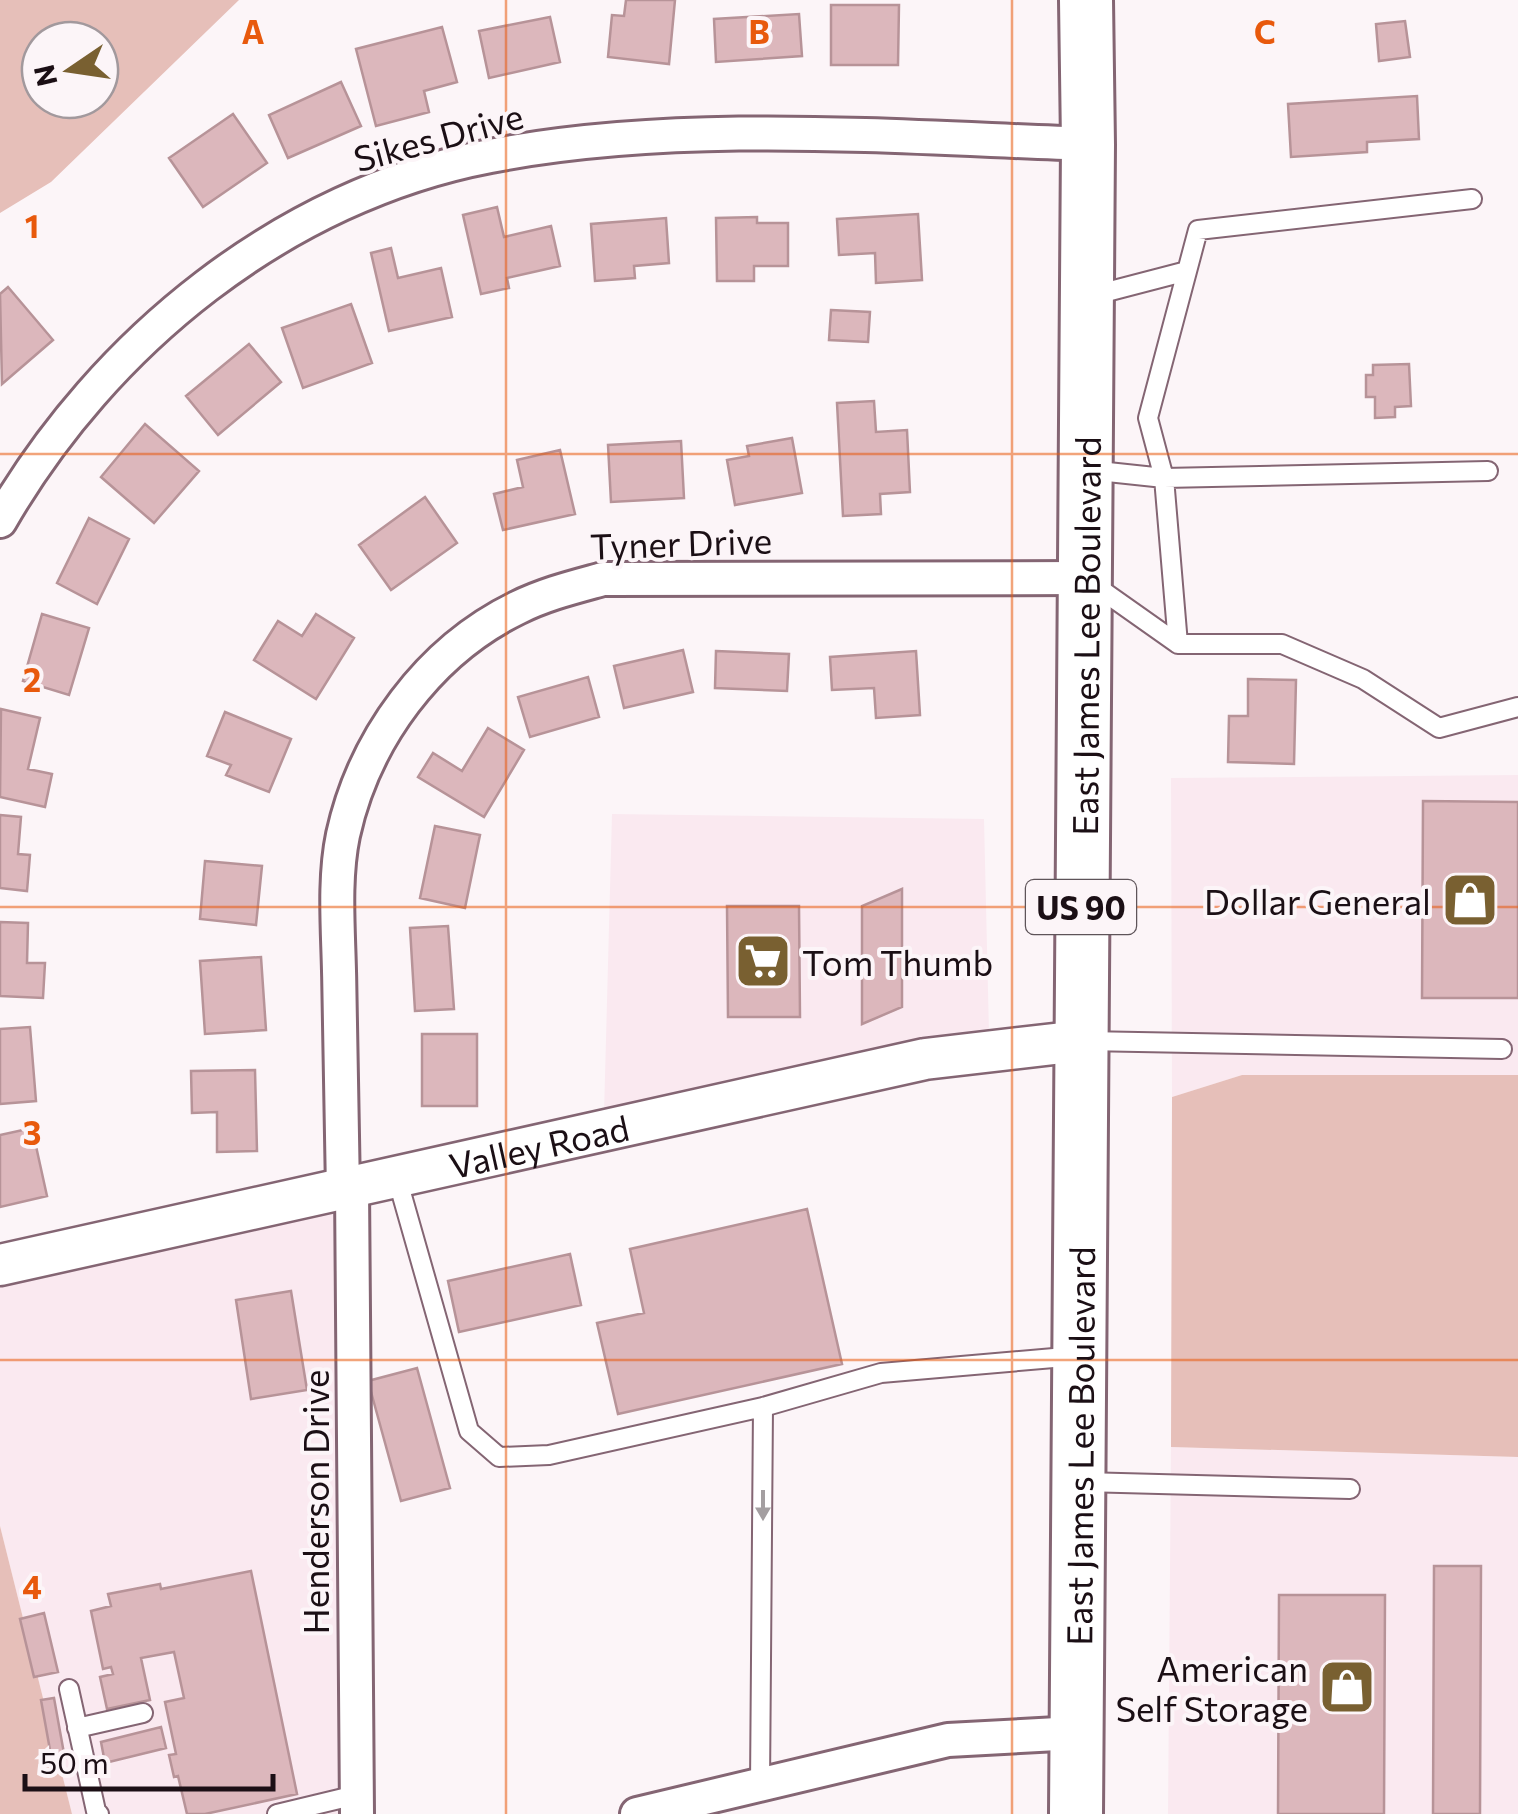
<svg xmlns="http://www.w3.org/2000/svg" width="1518" height="1814" font-family="Commissioner,sans-serif">
<rect width="100%" height="100%" fill="#fcf5f8"/>
<path fill="#fae9f0" d="M1518 775V1075H1242L1172 1097 1171 778Z
M612 814 984 819 989 1033 604 1114Z
M333 1210 338 1814H72L0 1526V1283Z
M1171 1447 1518 1457V1814H1168Z"/>
<path fill="#e6bfb9" fill-rule="evenodd" d="M0 0H239L51 182 0 213ZM100 40V100H40V40Z
M1242 1075H1518V1457L1171 1447 1172 1097Z
M0 1526 72 1814H0Z"/>
<path fill="#dcb7bc" stroke="#b79398" stroke-width="2.5" d="M626 0H675L669 64 608 57 612 15 624 16Z
M831 5H899L898 65H831Z
M799 14 802 56 716 62 714 19Z
M550 17 560 62 489 78 479 31Z
M1405 21 1410 57 1379 61 1376 24Z
M442 27 457 82 424 91 429 112 376 126 356 49Z
M341 82 361 126 288 158 269 115Z
M1417 96 1419 139 1367 142V152L1291 157 1288 104Z
M233 114 267 163 203 207 169 158Z
M497 207 504 237 551 226 560 266 507 278 509 288 481 294 463 215Z
M918 214 922 280 876 283 875 253 839 255 837 219Z
M757 217V223H788V266H754V281H717L716 218Z
M666 218 669 263 634 266 635 278 595 281 591 224Z
M391 248 398 278 441 268 452 317 389 331 371 253Z
M8 287 53 340 2 384 0 294Z
M351 304 372 363 303 388 282 328Z
M831 310 870 312 868 342 829 340Z
M249 344 281 382 218 435 186 396Z
M1409 364 1411 406 1395 407V417L1375 418V397H1366V375H1373V365Z
M874 401 876 432 907 430 910 492 880 494 881 514 843 516 837 403Z
M145 424 199 471 154 523 101 477Z
M792 438 802 493 735 505 727 460 749 456 747 446Z
M681 441 684 498 611 502 608 445Z
M560 450 575 514 503 530 494 494 523 487 517 460Z
M425 497 457 543 391 590 359 545Z
M89 518 129 539 97 604 57 583Z
M42 614 89 628 69 695 23 681Z
M316 614 354 638 316 699 254 660 278 621 302 636Z
M683 650 693 692 624 708 614 666Z
M716 651 789 654 787 691 715 688Z
M916 651 920 715 876 718 874 688 832 690 830 657Z
M588 677 599 717 530 737 518 697Z
M1248 679 1296 680 1294 764 1228 762 1229 716H1248Z
M1 709 40 718 28 769 52 774 45 807 0 797Z
M225 712 291 739 269 792 226 775 231 765 207 756Z
M488 728 524 750 484 817 418 777 433 753 462 771Z
M1423 801 1518 802V998H1422Z
M0 815 21 817 18 854 30 855 27 891 0 888Z
M435 826 480 835 465 908 420 898Z
M205 861 262 866 256 925 200 919Z
M902 889V1007L862 1024V906Z
M727 906H799L800 1017H728Z
M0 922 28 923 27 963H45L43 998 0 996Z
M448 926 454 1009 415 1011 410 928Z
M261 957 266 1030 205 1034 200 961Z
M30 1027 36 1101 0 1104V1029Z
M422 1034H477V1106H422Z
M255 1070 257 1151 217 1152V1112L192 1113 191 1071Z
M32 1128 47 1196 0 1207V1135Z
M807 1209 842 1364 618 1414 597 1323 644 1313 630 1249Z
M570 1254 581 1305 459 1332 448 1281Z
M291 1291 307 1390 251 1399 236 1300Z
M417 1368 450 1488 401 1501 368 1381Z
M1434 1566H1481L1480 1814H1433Z
M251 1571 297 1794 205 1814H187L178 1776 174 1777 169 1755 176 1754 165 1702 184 1698 174 1652 141 1658 150 1700 107 1709 100 1677 113 1674 111 1667 103 1669 91 1611 111 1606 108 1594 160 1584 161 1589Z
M1279 1595H1385L1384 1814H1278Z
M44 1613 58 1672 34 1677 20 1619Z
M54 1698 65 1759 52 1761 41 1700Z
M161 1727 166 1748 105 1763 101 1742Z"/>
<g fill="none" stroke-linecap="round" stroke-linejoin="round">
<g stroke="#846573" stroke-width="22">
<path id="service" d="M1472 199 1198 230 1148 418 1164 478 1178 644H1282L1363 679 1439 728 1518 707
M1091 296 1187 271
M1089 470 1164 478 1488 471
M1093 584 1178 644
M1085 1041 1502 1049
M397 1178 469 1431 499 1457 549 1455 763 1407 881 1373 1077 1356
M1083 1482 1350 1489
M69 1689 96 1811 99 1814
M77 1728 143 1713
M760 1785 763 1407
M277 1814 356 1795"/>
</g>
<g stroke="#846573" stroke-width="38">
<path id="minor" d="M0 521C103 342 284 195 490 156 684 119 891 137 1088 144
M352 1188 357 1814
M343 1191C342 1117 341 1044 339 971 338 927 334 878 343 835 364 739 429 651 517 608 545 594 574 587 603 579L1084 578
M637 1814 948 1740 1076 1733"/>
</g>
<g stroke="#846573" stroke-width="45">
<g id="tertiary">
<path id="s1" d="M0 1265 925 1059 1080 1041"/>
</g>
</g>
<g stroke="#846573" stroke-width="58">
<g id="primary">
<path id="s2" d="M1076 1814 1088 144 1086 0"/>
</g>
</g>
<use href="#service" stroke="#fff" stroke-width="18"/>
<use href="#minor" stroke="#fff" stroke-width="32"/>
<use href="#tertiary" stroke="#fff" stroke-width="40"/>
<use href="#primary" stroke="#fff" stroke-width="52"/>
</g>
<defs><path id="oneway-solid" d="M-6-.8H1V-3.2L6.5 0L1 3.2V.8H-6Z" transform="scale(2.5)"/></defs>
<use fill="#a49fa1" href="#oneway-solid" transform="translate(763 1505) rotate(90)"/>
<path fill="none" stroke="#e8590c" stroke-width="2.5" stroke-opacity="0.55" d="M506 0V1814M1012 0V1814M0 454H1518M0 907H1518M0 1360H1518"/>
<defs>
<g id="shop-square" transform="scale(2.875)"><rect x="-9" y="-9" width="18" height="18" rx="4" fill="#796031" stroke="#fcf5f8"/><path d="M-5-2.5h2.3a2.7 3.5 0 0 1 5.4 0H5L5.5 6h-11ZM-1.5-2.5h3a1.5 2.3 0 0 0-3 0Z" fill="#fff"/></g>
<g id="supermarket-square" transform="scale(2.875)"><rect x="-9" y="-9" width="18" height="18" rx="4" fill="#796031" stroke="#fcf5f8"/><path d="M-6-5.5h2.5l.6 2H6L4.5 2H-2.5L-4.4-4H-6ZM-1.5 3.2a1.3 1.3 0 1 0 .1 0ZM3 3.2a1.3 1.3 0 1 0 .1 0Z" fill="#fff"/></g>
</defs>
<g fill-rule="evenodd">
<use href="#shop-square" x="1470" y="900"/>
<use href="#supermarket-square" x="763" y="961"/>
<use href="#shop-square" x="1347" y="1687"/>
</g>
<g text-anchor="middle" dominant-baseline="central" stroke-width="8" stroke-linejoin="round" paint-order="stroke">
<rect fill="#fcf5f8" stroke="#5e5459" stroke-width="2.5" x="1026" y="880" width="110" height="54" rx="8"/>
<g font-size="32" font-weight="bold" fill="#1b0f15">
<text x="1081" y="907">US 90</text>
</g>
<g font-size="35" fill="#1b0f15" stroke="#fcf5f8">
<text transform="translate(438 136) rotate(-15)">Sikes Drive</text>
<text transform="translate(681 542) rotate(-2)">Tyner Drive</text>
<text stroke="none"><textPath href="#s2" startOffset="1178">East James Lee Boulevard</textPath></text>
<text stroke="none"><textPath href="#s1" startOffset="552">Valley Road</textPath></text>
<text stroke="none"><textPath href="#s2" startOffset="368">East James Lee Boulevard</textPath></text>
<text transform="translate(314 1502) rotate(-90)">Henderson Drive</text>
</g>
<g font-size="35" fill="#1b0f15" stroke="#fcf5f8" text-anchor="end">
<text x="1431" y="900">Dollar General</text>
<text x="802" y="961" text-anchor="start">Tom Thumb</text>
<text x="1308" y="1667">American<tspan x="1308" dy="40">Self Storage</tspan></text>
</g>
</g>
<g font-size="32" text-anchor="middle" font-weight="bold" fill="#e8590c" stroke="#fcf5f8" stroke-width="8" stroke-linejoin="round" paint-order="stroke">
<text x="253" y="44">A</text>
<text x="759" y="44">B</text>
<text x="1265" y="44">C</text>
<text x="32" y="238">1</text>
<text x="32" y="692">2</text>
<text x="32" y="1145">3</text>
<text x="32" y="1599">4</text>
</g>
<g transform="translate(70 70) rotate(257)"><circle r="48" fill="#fcf5f8" stroke="#a2999d" stroke-width="2.5"/>
<path d="M0-8L18 38L0 25L-18 38Z" fill="#796031"/>
<text y="-15" font-size="28" font-weight="bold" text-anchor="middle" fill="#1b0f15">N</text>
</g>
<path d="M25 1774v15h248v-15" fill="none" stroke="#1b0f15" stroke-width="5"/>
<text x="40" y="1774" font-size="30" fill="#1b0f15" stroke="#fcf5f8" stroke-width="8" paint-order="stroke">50 m</text>
</svg>
